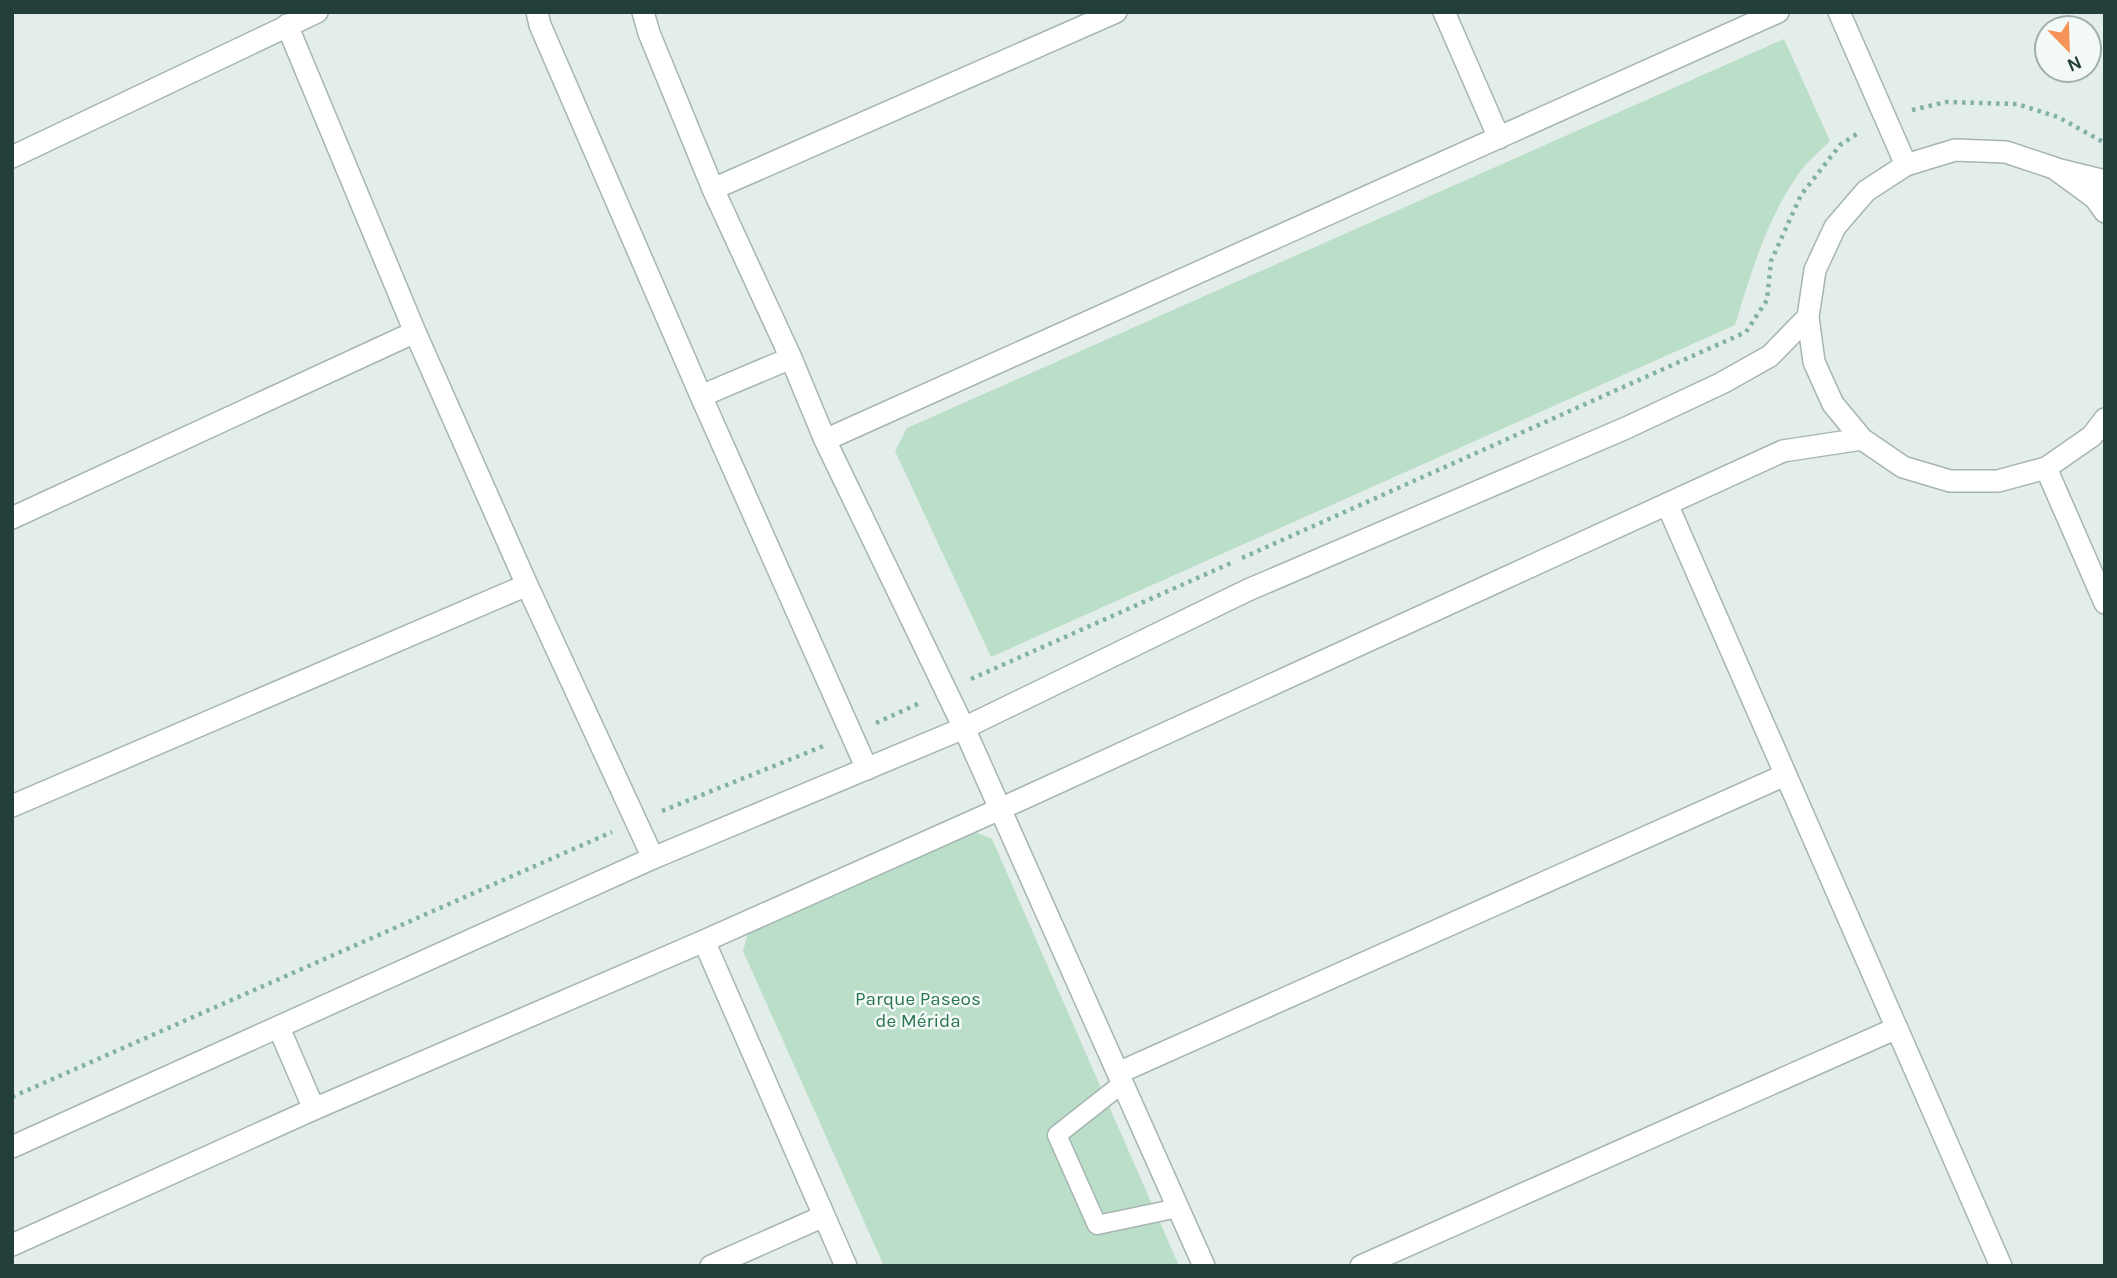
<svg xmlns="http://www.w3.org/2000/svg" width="2117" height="1278" font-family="Karla,sans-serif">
<rect width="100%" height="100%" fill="#e3edea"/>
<path fill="#bbdec9" d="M1784 39 1830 141C1819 152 1805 163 1797 176 1766 221 1751 273 1735 325L991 657 895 451 907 428Z
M975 832 992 839 1179 1266H884L743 951 749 930Z"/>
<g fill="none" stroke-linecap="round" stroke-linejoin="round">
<g stroke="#a5b5b2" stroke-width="21">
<path id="service" d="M1123 1083 1057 1135 1097 1225 1178 1208"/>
</g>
<g stroke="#a5b5b2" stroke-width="24">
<path id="minor" d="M537 12 540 25 701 396 867 769
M643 12 649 33 713 189 791 358 825 440 964 728 1204 1266
M1444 12 1499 138
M1839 12 1906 165
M287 25 415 332 527 585 653 858
M12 157 317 12
M2056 169 2105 181
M713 189 1116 12
M701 396 791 358
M825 440 1778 12
M2046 468 2105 603
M1667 504 2001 1266
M12 518 415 332
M12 806 527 585
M704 941 846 1266
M1118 1073 1785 775
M711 1266 824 1216
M1361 1266 1897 1028"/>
</g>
<g stroke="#a5b5b2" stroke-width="24">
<path id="tertiary" d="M2105 212 2095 198 2054 168 2006 152 1955 150 1906 165 1866 191 1835 227 1815 270 1808 317 1814 362 1833 404 1862 439 1903 467 1950 481H1998L2046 468 2092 436 2105 419
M279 1028 314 1109
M12 1147 653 858 964 728 1248 590 1626 428 1722 383 1770 356 1808 317
M12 1245 314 1109 704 941 1000 809 1783 451 1862 439"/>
</g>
<path stroke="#82b1a8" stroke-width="4.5" stroke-dasharray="3.5 5" stroke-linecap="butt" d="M1912 110 1946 102 2017 104 2058 117 2105 143
M1242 558 1746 332 1767 300 1771 261 1801 195 1840 145 1860 132
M971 679 1231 563
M876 723 922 702
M662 811 826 745
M12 1097 612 832"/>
<use href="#service" stroke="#fff" stroke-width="18"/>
<use href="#minor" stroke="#fff" stroke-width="21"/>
<use href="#tertiary" stroke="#fff" stroke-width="21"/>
</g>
<g text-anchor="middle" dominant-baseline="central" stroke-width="5" stroke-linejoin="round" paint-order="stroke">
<g font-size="19" fill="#2b7652" stroke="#f3f9f7">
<text x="918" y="999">Parque Paseos<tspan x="918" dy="22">de Mérida</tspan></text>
</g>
</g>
<rect width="2117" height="1278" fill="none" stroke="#223f3b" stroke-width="28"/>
<g transform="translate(2068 49) rotate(157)"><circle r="33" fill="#f3f9f7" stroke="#9fafac" stroke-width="2"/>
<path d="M0-5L12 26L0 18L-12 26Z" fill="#f59359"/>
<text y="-10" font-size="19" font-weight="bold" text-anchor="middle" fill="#223f3b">N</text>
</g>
</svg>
